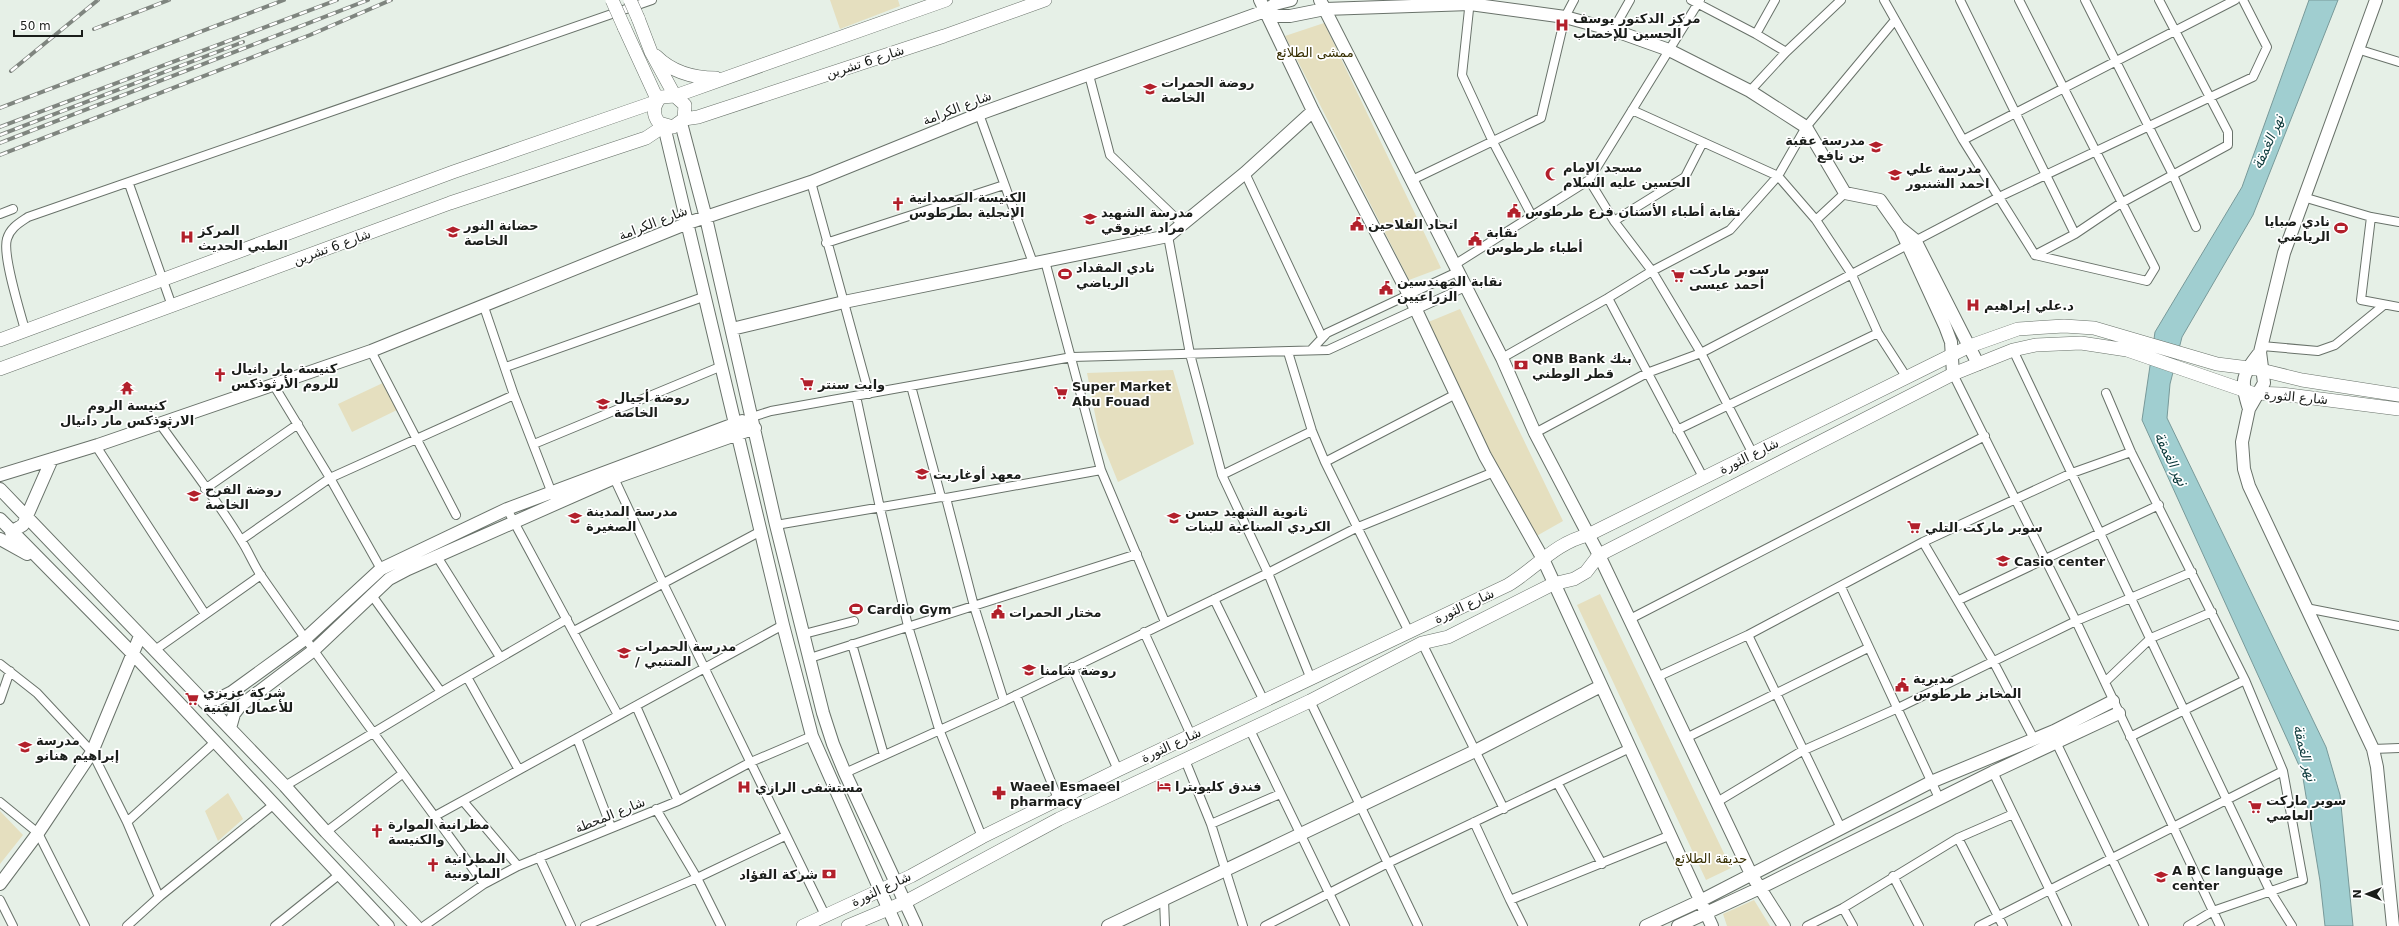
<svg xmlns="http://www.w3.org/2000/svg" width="2399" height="926" font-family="'DejaVu Sans','Noto Sans Arabic',sans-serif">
<rect width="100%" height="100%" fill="#e6f0e7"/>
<path fill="#e5dfbf" d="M830 0H898L900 6 840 29Z
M1324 23 1441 268 1409 280 1285 36Z
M1460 309 1563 521 1533 538 1426 323Z
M1173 370 1194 444 1118 482 1099 435 1087 373Z
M387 381 401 408 352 432 338 404Z
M1600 594 1731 868 1706 880 1577 605Z
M228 793 243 819 218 841 205 811Z
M0 811 23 835 0 864Z
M1754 900 1770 926H1727L1723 914Z"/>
<path fill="#a0ced0" stroke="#789999" d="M2309 0H2338L2253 215 2182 337 2170 384 2167 418 2326 747 2340 795 2353 926H2325L2320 881 2302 772 2142 420 2155 332 2242 187Z"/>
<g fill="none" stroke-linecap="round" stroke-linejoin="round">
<g stroke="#69726a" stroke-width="10">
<path id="street" d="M1470 0 1462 75 1493 142 1532 216
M1691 0 1756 34 1786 52
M1884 0 1963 140 2035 255 2075 234 2121 203 2228 145V132L2159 0
M1960 0 2075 234
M2019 0 2155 268 2147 281 2035 255
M2085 0 2173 175 2196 227
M1613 30 1630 0
M1756 34 1775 0
M2357 49 2399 62
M1089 75 1110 155 1182 224
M1750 91 1786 52 1841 0
M1632 110 1778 176 1816 220 1851 273 1878 333 1907 378
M979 114 1033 263
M1963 140 2235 0
M1245 173 1322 337
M1412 180 1541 118 1565 17 1574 0
M1589 180 1614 221 1652 271 1701 353 1753 454
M811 182 869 394
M129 184 172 306
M2303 197 2371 217 2399 222
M0 214 13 209
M2371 217 2361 300 2399 307
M1816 220 1845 193
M1614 221 1685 177 1703 142
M1168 236 1190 354 1222 475 1268 573 1311 679
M826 243 1004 185
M1045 261 1101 470 1165 622
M1454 265 1589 180 1700 0
M1608 298 1704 479
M484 307 514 395 553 496
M25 330C20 311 2 255 7 239 10 228 19 223 28 217L652 0
M2262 346 2318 351 2335 345 2384 305
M1312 349 1327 333 1457 272
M2013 350 2270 891 2292 926
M371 351 456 515
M1288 352 1312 431 1325 462 1409 632
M1502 358 1608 298 1652 271 1730 230 1778 176 1806 127 1895 20
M506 367 706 296
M1953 374 2076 621 2220 926
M273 384 330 478 381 569
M911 386 941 497
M2106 393 2131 452 2245 680 2283 771 2303 880 2213 911 2188 926
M856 396 880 508 908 626 939 729 982 837
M752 417 771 411 1072 357 1328 350 1465 287
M160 424C187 462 217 500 241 540 249 552 254 566 262 577 334 681 410 782 484 884
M1677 430 1878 333
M1535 433 1647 373 1701 353 1999 197 2253 77 2267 47 2243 0
M534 444 722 366
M96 446 205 614
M1325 462 1456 394
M1222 475 1312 431
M614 478 663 583 825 915
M205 489 298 424
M946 498 974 606 1004 701
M507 509 618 715
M776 525 941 497 946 498 1101 470
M241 540 330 478 514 395
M1923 542 1993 661 2034 739
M436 555 500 657
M1841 587 1939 798
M371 594 441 692
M1214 599 1264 701
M1959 600 2159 505
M2306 608 2399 626
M1630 619 1985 436
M574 631 761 531
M1144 632 1191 735
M804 634 854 621
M1748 635 1841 828
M1422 643 1504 809
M852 644 884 755
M155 650 261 575
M810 658 1137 554
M0 664 37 693 92 752 127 822 159 897
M1072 667 1118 770
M467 677 519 770
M1657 677 1748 635 1923 542 2072 473 2131 452
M2105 682 2151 638 2212 612
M1016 695 1058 799
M0 700 10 671
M1310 701 1418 926
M636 706 678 801
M1250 730 1345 926
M2130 737 2245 680
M577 738 611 827
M1686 738 1868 648
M2056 742 2144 926
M2373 749 2399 748
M1185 760 1211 824 1243 926
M1993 772 2067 926
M845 773 1004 701 1268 573 1356 528 1494 472
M1558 784 1602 864
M285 786 441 692 567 619
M463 801 518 866
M0 802 38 833 85 926
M1717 802 1802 751 1898 708 2076 621 2192 572
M656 809 697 878 721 926
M435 816 783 625
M127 822 216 741
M1474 822 1510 900 1671 835
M1211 824 1280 794
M326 832 402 774
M1958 838 2003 926
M539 857 571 926
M1893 876 1919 926
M1164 899 1165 926
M0 900 13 926
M1510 900 1523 926
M1843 908 1853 926
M127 926 159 897 273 805
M275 926 340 874
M424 926 484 884 518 866 678 801 751 762 812 736
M585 926 697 878 785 836
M1265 926 1388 863 1630 748
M1807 926 1843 908 1958 838 2013 814
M1979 926 2283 771"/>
</g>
<g stroke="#69726a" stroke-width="14">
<path id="secondary" d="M1260 0 1313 111 1409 295 1485 456 1543 559 1712 926
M1320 0 1502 358 1535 433 1599 555 1751 874 1784 926
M2376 0 2284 253 2260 352 2264 383 2249 409 2242 442 2244 469 2249 486 2373 749 2377 767 2393 926
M1265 11 1277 16H1290L1325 9 1470 4 1565 17 1613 30 1669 50 1750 91 1806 127 1845 193 1880 200 1899 227 1915 240 1978 364
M681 123 706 218 776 525 823 713 833 744 845 773 916 926
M664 126 783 625 812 736 896 926
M1900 228 1945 326 1951 342 1953 374
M732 329 844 302 1168 236 1245 173 1313 111
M2249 409C2240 380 2242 375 2260 352
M0 475 98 445 371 351 688 223 811 182 979 114 1265 11 1275 4 1291 0
M0 489 285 786 326 832 416 926
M0 519 132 653 388 926
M11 532 23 525 52 459
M0 539 27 554
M204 702 218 699 232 692 305 639 381 569 507 509 742 421
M230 728 234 714 240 706 314 650 389 579 408 569 614 478 755 428
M0 884 38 833 92 752 140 636
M1108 926 1475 751 1601 686
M1646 926 1702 900 1931 782 2054 731 2113 701
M1678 926 1760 888 1993 772 2119 713"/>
</g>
<g stroke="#69726a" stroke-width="14">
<path id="primary" d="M638 18 651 52 675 96 685 105 684 119 673 127 659 123C652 114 653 105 661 97L675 96 946 0
M656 56C672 72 693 78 716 78
M684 119 698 117 944 36 1045 0
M0 340 453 172 658 101 624 27
M0 369 450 203 646 138 664 126
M803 926 911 876 982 837 1118 770 1508 585C1536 568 1555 543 1588 535L1970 346 2018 329 2064 326 2094 328 2217 364 2257 369 2302 380 2399 395
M848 926 905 902 1059 819 1310 701 1422 643 1448 637 1553 584 1574 579 1586 572 1599 555 1953 374 2013 350 2036 345 2081 343 2127 350 2252 393 2281 394 2399 409"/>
</g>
<use href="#street" stroke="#fff" stroke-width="8"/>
<use href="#secondary" stroke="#fff" stroke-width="12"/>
<use href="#primary" stroke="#fff" stroke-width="13"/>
<g stroke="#7f857f" stroke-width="4">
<path id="rail" d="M94 29 169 0
M11 71 98 0
M0 108 284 0
M0 127 337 0
M0 135 243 42
M0 143 368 0
M0 155 310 35 391 0"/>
</g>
<use href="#rail" stroke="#fff" stroke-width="2.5" stroke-dasharray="8" stroke-linecap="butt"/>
<g stroke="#69726a" stroke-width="14" stroke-linecap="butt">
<path id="primary-bridge" d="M612 0 624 27
M630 0 638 18"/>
</g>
<use href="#primary-bridge" stroke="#fff" stroke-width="13"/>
</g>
<defs>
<g id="hospital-bare" transform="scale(1.08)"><path d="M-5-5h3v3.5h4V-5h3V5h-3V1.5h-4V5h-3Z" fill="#b2202b" stroke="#fff" stroke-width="2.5" paint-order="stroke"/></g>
<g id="school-bare" transform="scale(1.08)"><path d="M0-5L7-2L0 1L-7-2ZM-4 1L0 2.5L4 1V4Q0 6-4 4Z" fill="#b2202b" stroke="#fff" stroke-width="2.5" paint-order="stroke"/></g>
<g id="mosque-bare" transform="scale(1.08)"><path d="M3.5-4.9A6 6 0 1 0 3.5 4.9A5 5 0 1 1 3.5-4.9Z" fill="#b2202b" stroke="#fff" stroke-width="2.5" paint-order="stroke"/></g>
<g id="church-bare" transform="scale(1.08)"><path d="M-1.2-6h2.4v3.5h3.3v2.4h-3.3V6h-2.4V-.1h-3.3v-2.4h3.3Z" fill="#b2202b" stroke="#fff" stroke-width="2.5" paint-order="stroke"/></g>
<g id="civic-bare" transform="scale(1.08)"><path d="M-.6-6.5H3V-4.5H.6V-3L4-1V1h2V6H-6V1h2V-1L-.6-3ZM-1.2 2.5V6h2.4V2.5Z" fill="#b2202b" stroke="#fff" stroke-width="2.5" paint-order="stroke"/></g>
<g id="stadium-bare" transform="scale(1.08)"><path d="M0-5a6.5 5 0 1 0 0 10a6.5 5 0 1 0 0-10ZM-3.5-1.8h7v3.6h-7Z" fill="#b2202b" stroke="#fff" stroke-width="2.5" paint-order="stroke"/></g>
<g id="supermarket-bare" transform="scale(1.08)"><path d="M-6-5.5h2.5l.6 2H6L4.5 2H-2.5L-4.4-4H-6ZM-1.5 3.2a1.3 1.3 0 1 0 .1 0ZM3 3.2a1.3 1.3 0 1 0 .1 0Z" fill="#b2202b" stroke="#fff" stroke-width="2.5" paint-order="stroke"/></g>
<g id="bank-bare" transform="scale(1.08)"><path d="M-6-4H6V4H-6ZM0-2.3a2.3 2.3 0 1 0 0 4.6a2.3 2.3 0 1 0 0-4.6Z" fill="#b2202b" stroke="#fff" stroke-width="2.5" paint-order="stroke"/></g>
<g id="temple-bare" transform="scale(1.08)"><path d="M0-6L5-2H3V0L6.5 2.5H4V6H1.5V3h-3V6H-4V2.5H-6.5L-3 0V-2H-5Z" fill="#b2202b" stroke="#fff" stroke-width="2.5" paint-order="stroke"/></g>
<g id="hotel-bare" transform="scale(1.08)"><path d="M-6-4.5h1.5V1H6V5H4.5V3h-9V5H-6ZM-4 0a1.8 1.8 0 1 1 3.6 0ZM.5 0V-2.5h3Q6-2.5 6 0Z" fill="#b2202b" stroke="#fff" stroke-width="2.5" paint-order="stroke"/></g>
<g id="pharmacy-bare" transform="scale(1.08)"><path d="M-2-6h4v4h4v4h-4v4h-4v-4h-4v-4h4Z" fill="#b2202b" stroke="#fff" stroke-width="2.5" paint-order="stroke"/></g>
</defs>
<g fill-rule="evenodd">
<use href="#hospital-bare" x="1562" y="25"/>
<use href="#school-bare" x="1150" y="89"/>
<use href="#school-bare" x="1876" y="147"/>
<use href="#mosque-bare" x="1552" y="174"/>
<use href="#school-bare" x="1895" y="175"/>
<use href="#church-bare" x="898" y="204"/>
<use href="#civic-bare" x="1514" y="211"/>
<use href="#school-bare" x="1090" y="219"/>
<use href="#civic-bare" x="1357" y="224"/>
<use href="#stadium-bare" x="2341" y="228"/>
<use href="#school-bare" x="453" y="232"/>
<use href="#hospital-bare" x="187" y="237"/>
<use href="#civic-bare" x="1475" y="239"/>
<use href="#stadium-bare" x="1065" y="274"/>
<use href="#supermarket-bare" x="1678" y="276"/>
<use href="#civic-bare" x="1386" y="288"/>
<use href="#hospital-bare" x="1973" y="305"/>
<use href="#bank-bare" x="1521" y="365"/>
<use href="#church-bare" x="220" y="375"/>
<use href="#supermarket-bare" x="807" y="384"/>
<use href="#temple-bare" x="127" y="388"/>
<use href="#supermarket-bare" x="1061" y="393"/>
<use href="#school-bare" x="603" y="404"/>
<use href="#school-bare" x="922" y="474"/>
<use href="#school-bare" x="194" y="496"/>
<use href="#school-bare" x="575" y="518"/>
<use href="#school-bare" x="1174" y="518"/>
<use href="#supermarket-bare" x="1914" y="527"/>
<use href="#school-bare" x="2003" y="561"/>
<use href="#stadium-bare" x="856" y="609"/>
<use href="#civic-bare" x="998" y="612"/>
<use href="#school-bare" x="624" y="653"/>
<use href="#school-bare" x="1029" y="670"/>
<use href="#civic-bare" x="1902" y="685"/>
<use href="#supermarket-bare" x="192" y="699"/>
<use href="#school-bare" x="25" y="747"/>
<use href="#hotel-bare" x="1164" y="786"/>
<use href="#hospital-bare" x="744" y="787"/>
<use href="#pharmacy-bare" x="999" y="793"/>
<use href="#supermarket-bare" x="2255" y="807"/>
<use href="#church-bare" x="377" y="831"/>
<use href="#church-bare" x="433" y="865"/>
<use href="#bank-bare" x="829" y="874"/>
<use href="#school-bare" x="2161" y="877"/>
</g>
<g text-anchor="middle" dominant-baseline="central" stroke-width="3.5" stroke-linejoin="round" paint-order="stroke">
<g font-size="13" font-weight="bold" fill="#1a1d1a" stroke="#fff" text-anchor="start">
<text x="1573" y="18">مركز الدكتور يوسف<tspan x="1573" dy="15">الحسين للإخصاب</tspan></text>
<text x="1161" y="82">روضة الحمرات<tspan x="1161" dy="15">الخاصة</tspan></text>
<text x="1865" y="140" text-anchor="end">مدرسة عقبة<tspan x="1865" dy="15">بن نافع</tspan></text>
<text x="1563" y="167">مسجد الإمام<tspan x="1563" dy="15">الحسين عليه السلام</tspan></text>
<text x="1906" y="168">مدرسة علي<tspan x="1906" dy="15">احمد الشنبور</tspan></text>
<text x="909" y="197">الكنيسة المعمدانية<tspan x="909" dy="15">الإنجلية بطرطوس</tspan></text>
<text x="1525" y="211">نقابة أطباء الأسنان فرع طرطوس</text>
<text x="1101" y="212">مدرسة الشهيد<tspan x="1101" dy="15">مراد عيزوقي</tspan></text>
<text x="2330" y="221" text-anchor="end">نادي صبايا<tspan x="2330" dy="15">الرياضي</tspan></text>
<text x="1368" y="224">اتحاد الفلاحين</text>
<text x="464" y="225">حضانة النور<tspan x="464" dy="15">الخاصة</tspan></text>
<text x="198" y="230">المركز<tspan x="198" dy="15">الطبي الحديث</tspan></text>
<text x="1486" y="232">نقابة<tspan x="1486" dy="15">أطباء طرطوس</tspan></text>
<text x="1076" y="267">نادي المقداد<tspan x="1076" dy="15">الرياضي</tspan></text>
<text x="1689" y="269">سوبر ماركت<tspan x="1689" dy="15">أحمد عيسى</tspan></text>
<text x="1397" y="281">نقابة المهندسين<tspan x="1397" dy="15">الزراعيين</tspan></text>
<text x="1984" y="305">د.علي إبراهيم</text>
<text x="1532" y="358">QNB Bank بنك<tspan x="1532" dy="15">قطر الوطني</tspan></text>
<text x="231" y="368">كنيسة مار دانيال<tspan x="231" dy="15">للروم الأرثوذكس</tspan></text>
<text x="818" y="384">وايت سنتر</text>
<text x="1072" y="386">Super Market<tspan x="1072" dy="15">Abu Fouad</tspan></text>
<text x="614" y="397">روضة أجيال<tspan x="614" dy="15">الخاصة</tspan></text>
<text x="127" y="405" text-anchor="middle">كنيسة الروم<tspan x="127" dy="15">الارثوذكس مار دانيال</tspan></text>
<text x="933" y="474">معهد أوغاريت</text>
<text x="205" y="489">روضة الفرح<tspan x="205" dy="15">الخاصة</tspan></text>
<text x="586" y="511">مدرسة المدينة<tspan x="586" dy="15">الصغيرة</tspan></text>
<text x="1185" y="511">ثانوية الشهيد حسن<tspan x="1185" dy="15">الكردي الصناعية للبنات</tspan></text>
<text x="1925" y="527">سوبر ماركت التلي</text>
<text x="2014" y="561">Casio center</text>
<text x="867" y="609">Cardio Gym</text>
<text x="1009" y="612">مختار الحمرات</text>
<text x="635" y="646">مدرسة الحمرات<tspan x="635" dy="15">/ المتنبي</tspan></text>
<text x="1040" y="670">روضة شامنا</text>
<text x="1913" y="678">مديرية<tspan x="1913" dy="15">المخابز طرطوس</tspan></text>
<text x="203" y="692">شركة عزيزي<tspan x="203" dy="15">للأعمال الفنية</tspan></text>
<text x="36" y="740">مدرسة<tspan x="36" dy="15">إبراهيم هنانو</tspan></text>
<text x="1010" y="786">Waeel Esmaeel<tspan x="1010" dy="15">pharmacy</tspan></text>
<text x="1175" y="786">فندق كليوبترا</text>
<text x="755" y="787">مستشفى الرازي</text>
<text x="2266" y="800">سوبر ماركت<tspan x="2266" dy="15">العاصي</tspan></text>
<text x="388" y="824">مطرانية الموارة<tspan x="388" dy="15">والكنيسة</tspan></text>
<text x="444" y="858">المطرانية<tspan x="444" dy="15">المارونية</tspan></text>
<text x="2172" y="870">A B C language<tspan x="2172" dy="15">center</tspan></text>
<text x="818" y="874" text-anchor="end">شركة الفؤاد</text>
</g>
<g font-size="13" fill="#362e00" stroke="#fff">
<text x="1315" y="52">ممشى الطلائع</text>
<text x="1711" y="858">حديقة الطلائع</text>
</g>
<g font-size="13" fill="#1a1d1a" stroke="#fff">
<text transform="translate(865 62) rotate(-18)">شارع 6 تشرين</text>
<text transform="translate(957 108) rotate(-21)">شارع الكرامة</text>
<text transform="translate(653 223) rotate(-21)">شارع الكرامة</text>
<text transform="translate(332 247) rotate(-20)">شارع 6 تشرين</text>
<text transform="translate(2296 397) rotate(5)">شارع الثورة</text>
<text transform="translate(1749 456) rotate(-26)">شارع الثورة</text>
<text transform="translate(1464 606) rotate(-25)">شارع الثورة</text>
<text transform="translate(1171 745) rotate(-25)">شارع الثورة</text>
<text transform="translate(610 815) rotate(-22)">شارع المحطة</text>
<text transform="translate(881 889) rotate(-25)">شارع الثورة</text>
</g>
<g font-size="14" font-style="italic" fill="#093739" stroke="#fff">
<text transform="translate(2268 142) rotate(-66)">نهر الغمقة</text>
<text transform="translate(2171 459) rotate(64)">نهر الغمقة</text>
<text transform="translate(2305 753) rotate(76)">نهر الغمقة</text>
</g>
</g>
<g transform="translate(2367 894) rotate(270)" stroke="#ffffff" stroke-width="3" paint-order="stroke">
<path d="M0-3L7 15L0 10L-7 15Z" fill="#1a1d1a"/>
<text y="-6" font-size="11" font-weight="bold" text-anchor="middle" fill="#1a1d1a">N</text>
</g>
<path d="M14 30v6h68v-6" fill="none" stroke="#1a1d1a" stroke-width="2"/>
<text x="20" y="30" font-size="12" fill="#1a1d1a" stroke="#ffffff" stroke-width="3" paint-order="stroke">50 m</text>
</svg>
